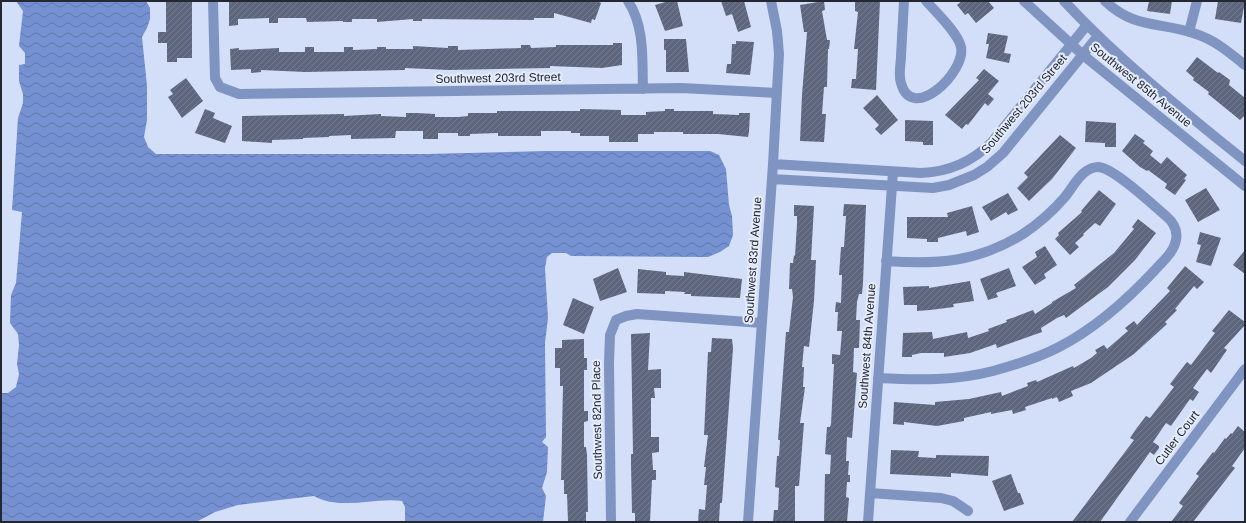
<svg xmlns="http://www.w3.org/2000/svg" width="1246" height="523" font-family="Helvetica,sans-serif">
<defs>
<pattern id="water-waves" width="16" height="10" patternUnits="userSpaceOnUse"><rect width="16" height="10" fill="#7691d1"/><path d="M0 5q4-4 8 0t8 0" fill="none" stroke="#6076aa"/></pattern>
<pattern id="building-hatch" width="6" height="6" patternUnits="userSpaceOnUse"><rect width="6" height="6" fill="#5d667c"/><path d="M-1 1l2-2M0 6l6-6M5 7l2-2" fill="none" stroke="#757c8d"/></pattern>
</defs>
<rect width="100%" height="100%" fill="#d3dff8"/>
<path fill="url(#water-waves)" d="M16 1H146L150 8V19L147 28 142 37 147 86V120L144 137 148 147 156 154H426L545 151H710L719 155 726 169 729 205 732 216 733 235 729 246 720 252 708 257 571 256 566 253H552L547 257 545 268 548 318 545 343 546 437 542 442 548 447 547 472 542 488 546 496 543 522H405V507L402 501C374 497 341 511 314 496L238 505 215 512 196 522H1V393H8L16 387 19 374 17 364 19 345 18 334 10 323 11 295 16 283 22 212 12 210 18 118 23 103V94L19 81V65L25 64V53L19 46 23 11Z"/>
<path fill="url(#building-hatch)" d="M192 1V58H177V62H167V43H158V32H166V2Z
M229 1H597L601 3 595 20 592 19 591 23 554 13V18H534V20L422 19V21H413V19L377 22V19H352V22H343V21L307 22 306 18H278V23H269V18L238 19V25L229 26Z
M669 1H677L683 26 665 31 655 5Z
M721 1H744L751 27 738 32 732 14 726 16Z
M824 1 825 10 822 11 827 40H830L829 49H828L827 87H824L822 114H826L824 142 800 141 802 95 807 32H804L800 5Z
M859 1H880L876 90 851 88 852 79H856L858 49H854L858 12 855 11V2Z
M962 1H988L994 8 976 23 968 13 965 15 957 5Z
M1149 1H1172L1170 14 1147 11Z
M1218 1H1245L1241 23 1215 19Z
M988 33 1008 36 1004 53 1011 54 1009 63 986 58 989 44H986Z
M664 39H686L689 72H666V50H664Z
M736 41 754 42 750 75 726 73 727 64H731L732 44H736Z
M613 43H622V65L602 68 550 66V68L449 70 405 68V70L305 72 261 70V72L251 73V69L231 70 230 49 239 48V50L279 48V52H305V47H314V52H344V47H353V50L377 49V47H386V49H413V46L448 48V46H458V50L521 48V45H530L531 48 556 47V45H613Z
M1197 57 1218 73 1219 72 1230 80 1229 85 1245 98V115L1240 120 1208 94 1209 92 1193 80 1194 78 1186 71Z
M984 69 999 81 988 94 994 99 988 106 985 103 968 125 966 124 962 129 945 115 979 80 976 78Z
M186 78 203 101 182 118 168 97 173 94 170 90Z
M877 95 898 120 881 135 875 129 879 125 863 108Z
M205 109 215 113 213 118 232 126 225 143 195 133Z
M580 109 621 110V115H646V112L665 111V109H674V111H713V114L739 115V113H750L749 132 748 137 718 134H683V132H654V134H638V142H609V136H580V133H571V131H541V136H498V133L470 134V136H458V133H438V139H423V131H396L395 138 351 139V135L329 136V137L303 138V139L272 140V143L242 141V116L344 114V116L381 114V116L406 117V113H417L435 114V117H458L468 116V113H497V111H580Z
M905 120 933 121V145H923V142L905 141Z
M1086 121 1116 123V147H1105V143L1085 142Z
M1135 134 1145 141 1143 143 1153 151 1150 155 1161 164 1167 157 1187 175 1184 179 1186 180 1175 195 1165 188 1167 184 1148 170 1147 171 1140 167 1122 151Z
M1060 135 1076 148 1052 179 1029 201 1017 188 1028 177 1024 173Z
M1206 188 1220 210 1198 222 1185 200Z
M1099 190 1116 204 1100 226 1095 223 1083 234 1084 235 1075 243 1079 247 1070 255 1055 239 1059 235 1058 233 1082 212 1081 211Z
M1008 193 1018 210 1008 215 1006 212 991 221 982 207Z
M844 204 866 205 863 283 862 294H859L857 302 856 320H860L859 348H854L853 372 857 373 852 438 847 437 846 461H849L848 475H850V482H847L846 497 849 498 847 522H824L825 474H830L831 455 825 454 827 427H830L831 424 834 364H832V354L840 355 842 331H837L838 312H835L836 302 841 303 842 275H839L841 247H844L846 216H843Z
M794 205 814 206 811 260H816L814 301 809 347 804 346 802 367H804L803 387H805L800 423H804L799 486H795V522H773L774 510H778L779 488 775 487 777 456H779L780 440H778L780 414 786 332H789L793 297 792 289H789L790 263H793L794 255 795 256 797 224V216H794Z
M972 206 979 232 967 236 966 231 938 238V242H927V239L907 238V217H948L947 213Z
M1138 219 1156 233 1135 260 1108 287 1066 318 1064 315 1057 318 1041 328 1042 332 997 348 996 344 970 353 944 357V353H921L912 355V357H902L903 333 932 332 933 339 967 332 968 338 989 331 988 329 1007 322 1006 320 1015 317 1033 310 1035 314 1052 303V302L1076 288 1074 285 1114 253 1134 229 1132 227Z
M1200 232 1221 238 1211 266 1196 262 1201 245 1197 244Z
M1045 246 1057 265 1044 274 1046 278 1035 285 1022 267 1037 257 1035 252Z
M1245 250V274L1233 265Z
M1185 266 1204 282 1197 289 1194 286 1175 309 1177 310 1165 322 1167 324 1134 354 1091 383 1071 391 1073 396 1059 402 1057 397 1052 399V398L1025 407 1026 410 1013 414 1012 410 991 414V412L964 418V421L937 426 904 422V425L893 424 894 402 935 405V402L969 399 1001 392 1002 396 1028 386 1027 383 1036 380 1037 382 1073 366 1074 368 1091 358 1097 353 1095 350 1104 345 1107 349 1122 336 1128 331 1125 328 1134 321 1137 325 1170 291 1167 288Z
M618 268 627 292 600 301 593 279Z
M1009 268 1016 286 996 293 998 297 988 300 980 279Z
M638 269 666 272V275L684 276V272L742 279 740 298 691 296V294H684L685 292 665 291V294L637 293Z
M970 281 974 301 953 304 954 307 930 310 917 311V305H904L903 287 929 286V288Z
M573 298 594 307 584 334 563 325Z
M1229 310 1245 322V325L1224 348 1227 350 1211 373 1207 369 1193 388 1199 392 1193 401 1190 399 1171 426 1166 423 1153 442 1159 446V448L1154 455 1150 452 1100 522H1072L1134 440 1130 438 1136 429 1146 416 1150 418 1174 387 1170 384 1187 362 1191 365 1215 333 1212 331Z
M650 333 648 370 661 369V388H654L655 398H651V437H659V452L652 453 653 470H656V480H652L650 522H635V513H632L631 464V454H633L631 334Z
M712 338 732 339 733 348 722 503H720L719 522H698L699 509 705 510 707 485H704L706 467H704L708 435H704L708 352H711Z
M584 339V358H587V370H584V411H588V421L584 422V447H586L587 455 588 512H586V522H568L567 494H564V480H561L563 386H560V368H555V348H562V340Z
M1238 426 1245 432V448L1232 466 1235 468 1193 522H1171L1183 506 1179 503 1199 476 1196 474 1213 452 1214 453 1225 438 1226 439 1231 433 1232 434Z
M891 450 919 451 918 457 936 458V455L989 456 988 476 951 473V477L890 474Z
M1011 474 1018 493H1020L1024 504 1004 511 992 481Z"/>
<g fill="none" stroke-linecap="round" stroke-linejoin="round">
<path stroke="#8094c2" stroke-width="10" d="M213 1 215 78 220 87 239 94 681 88 777 93
M628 1C645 27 642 59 643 89
M904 1C903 19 902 37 901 56 901 64 898 74 901 83 912 124 966 72 961 47 958 33 936 12 926 1
M1024 1 1083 55 1245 186
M1064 1C1119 60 1182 110 1245 161
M1105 1C1136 30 1160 21 1196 34 1215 40 1230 53 1245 65
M1189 32 1197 1
M773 164 921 173C949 172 972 162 992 142L1087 25
M772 179 933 188 949 185 974 175 987 167 1003 153 1098 36
M878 378C917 380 955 381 993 371 1015 365 1038 358 1059 347 1096 328 1127 300 1155 270 1163 261 1174 252 1176 240 1178 230 1173 222 1166 216 1153 205 1113 167 1098 167 1093 167 1089 169 1085 172 1076 179 1071 190 1064 198 1052 212 1038 224 1023 234 978 262 937 265 886 261
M870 493 941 498 953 501 968 511
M611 522 609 363 610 335 616 320 626 316 637 314 762 323
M748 522 773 164 779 54 777 31 771 1
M868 522 893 172
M1130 522 1245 369"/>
</g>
<g text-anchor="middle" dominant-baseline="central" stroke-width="4" stroke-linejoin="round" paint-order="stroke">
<g font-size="12" fill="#232731" stroke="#e5ecfb">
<text transform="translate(498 78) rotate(-1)">Southwest 203rd Street</text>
<text transform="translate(1141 85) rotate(39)">Southwest 85th Avenue</text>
<text transform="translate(1024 104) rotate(-50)">Southwest 203rd Street</text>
<text transform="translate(753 260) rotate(-86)">Southwest 83rd Avenue</text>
<text transform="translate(867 346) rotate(-86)">Southwest 84th Avenue</text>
<text transform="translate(597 420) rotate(-91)">Southwest 82nd Place</text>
<text transform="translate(1177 438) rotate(-53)">Cutler Court</text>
</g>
</g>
<rect width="1246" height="523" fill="none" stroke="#232731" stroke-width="4"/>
</svg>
